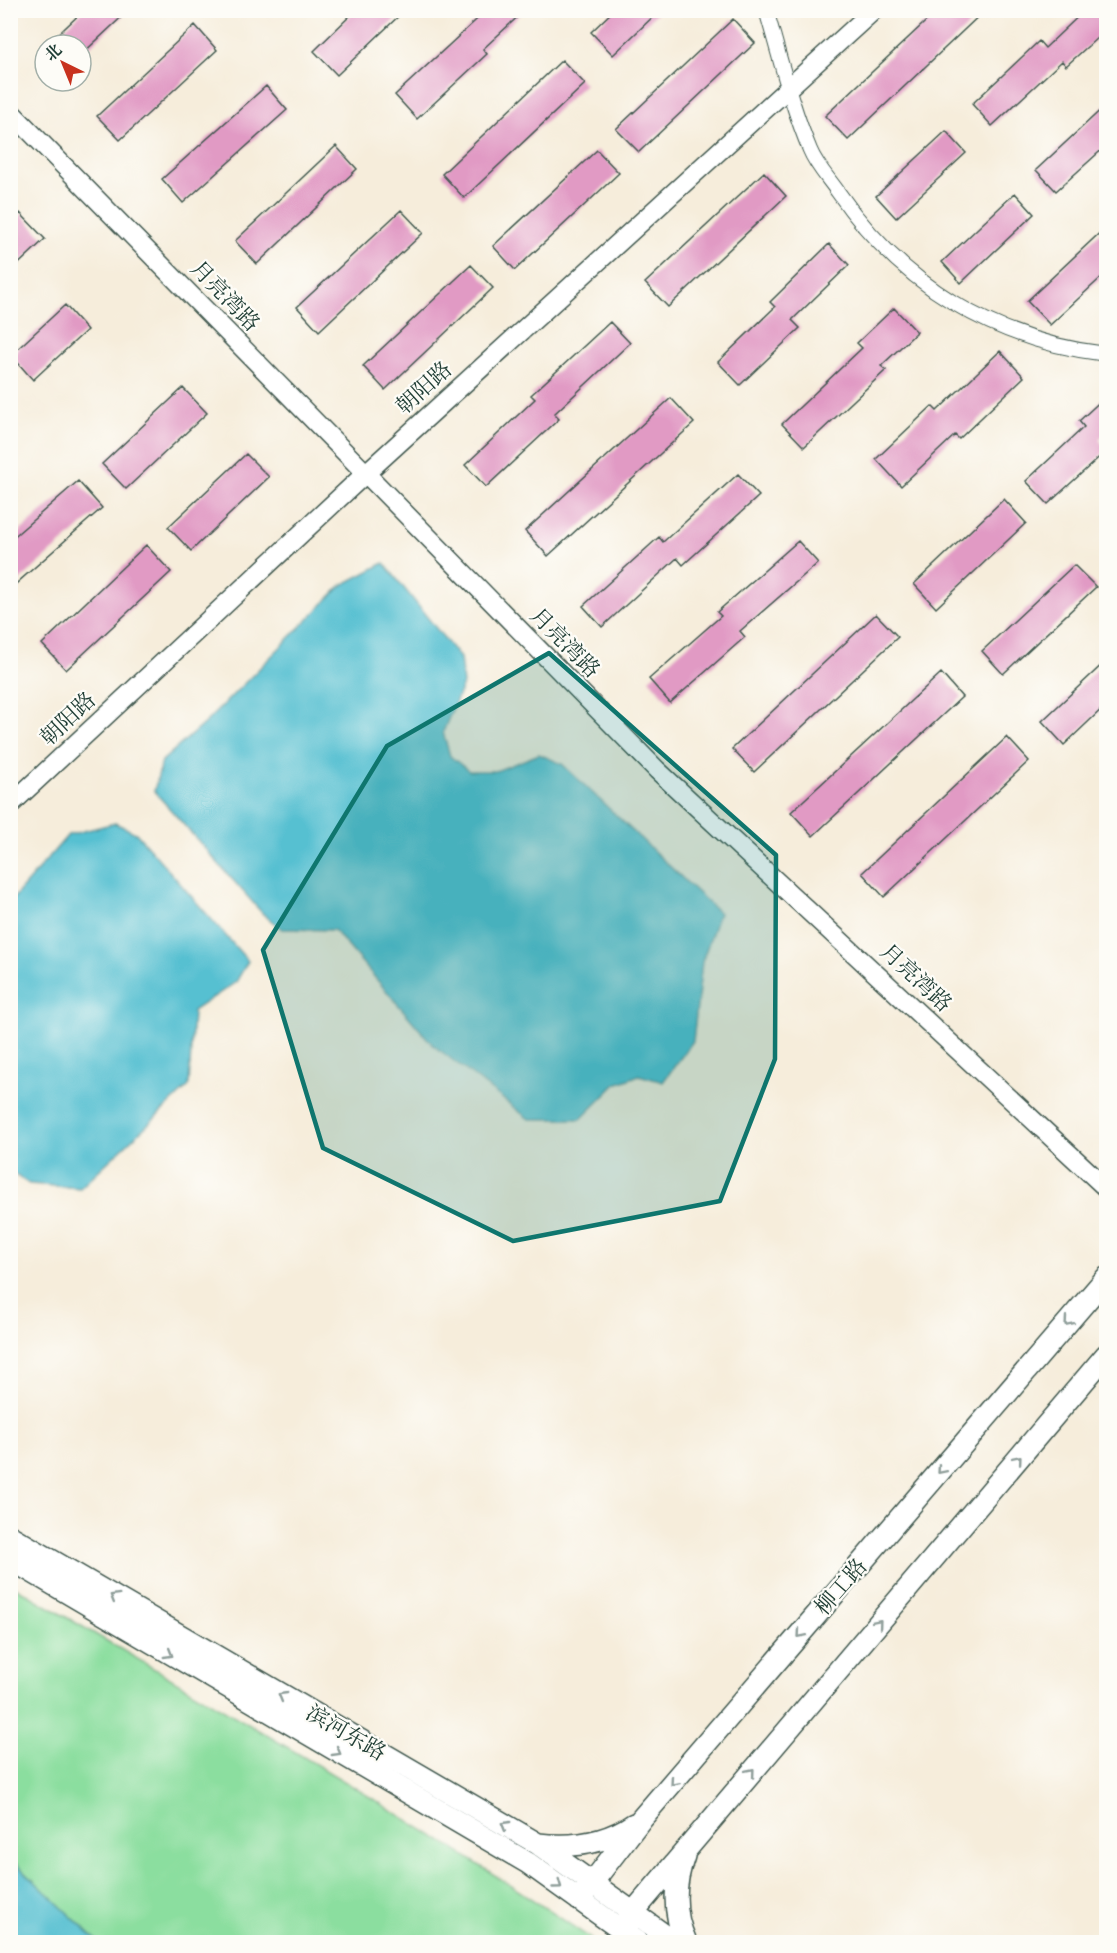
<svg xmlns="http://www.w3.org/2000/svg" width="1117" height="1953" font-family="'IM FELL French Canon','Noto Serif SC',serif">
<rect width="100%" height="100%" fill="#fdfcf7"/>
<filter id="ink" filterUnits="userSpaceOnUse"><feTurbulence type="fractalNoise" baseFrequency=".0167" numOctaves="2"/><feDisplacementMap in="SourceGraphic" scale="12" xChannelSelector="R" yChannelSelector="G"/><feConvolveMatrix kernelMatrix="1 2 1 2 8 2 1 2 1" color-interpolation-filters="sRGB"/></filter>
<filter id="wash" filterUnits="userSpaceOnUse"><feTurbulence type="fractalNoise" baseFrequency=".008" numOctaves="4" result="noise"/><feDisplacementMap in="SourceGraphic" scale="24" xChannelSelector="R" yChannelSelector="G"/><feGaussianBlur stdDeviation="1.35" result="paint"/><feColorMatrix in="noise" values="0 0 0 0 0 0 0 0 0 0 0 0 0 0 0 0 0 1.4 0 .05"/><feComposite in="paint" operator="in"/></filter>
<g filter="url(#wash)">
<rect width="100%" height="100%" fill="#f6eddb"/>
<path fill="#8bde9f" stroke="#558e6a" stroke-width="1.5" d="M10 1584C208 1701 407 1813 596 1942H98L11 1859Z"/>
<path fill="#56c0d1" stroke="#3a7e82" stroke-width="1.5" d="M384 563 460 658 463 684 443 732 450 756 469 771H496L539 754 562 764 719 913 702 962 693 1041 663 1082 639 1075 616 1084 581 1119H529L433 1045 334 930 282 929 263 914 154 791 162 761 208 720 342 585Z
M115 823 136 833 248 961 236 982 193 1011 189 1086 80 1188 29 1184 11 1172V901L68 835Z
M11 1859 98 1942H11Z"/>
<g id="blocks">
<path fill="#e19ac4" d="M84 10H129L81 55V45H47Z
M356 10H405L337 75 314 51Z
M487 10H525L483 49 487 54 417 119 395 95Z
M614 10H660L613 55 591 32Z
M938 10H985L848 140 825 116Z
M1085 10H1107V29L1066 66 1062 61 992 126 972 104 1039 41 1045 48Z
M733 19 755 43 639 152 616 129Z
M195 25 217 50 120 140 97 116Z
M562 60 585 84 464 198 442 174Z
M266 86 287 110 183 203 162 179Z
M1107 104V145L1056 191 1036 170Z
M946 131 966 153 896 218 876 196Z
M336 146 357 169 257 264 235 241Z
M597 150 619 173 515 270 493 246Z
M764 172 786 196 668 307 645 283Z
M1015 193 1034 214 961 283 942 262Z
M401 210 423 233 319 331 297 307Z
M20 213 45 239 10 272V222Z
M1107 226V272L1050 325 1027 301Z
M829 244 849 265 792 320 800 328 740 385 718 362 775 307 770 302Z
M471 265 493 288 385 390 363 366Z
M65 305 87 330 33 380 11 355Z
M894 308 917 332 881 366 886 370 804 447 782 424 862 348 857 343Z
M610 322 630 343 554 414 559 419 486 487 465 465 535 399 531 395Z
M1000 351 1024 377 959 439 955 435 901 486 876 459 932 406 937 411Z
M183 388 207 413 126 489 102 464Z
M1107 395V432L1099 439 1107 450 1048 504 1026 481 1084 427 1079 421Z
M671 398 694 423 548 556 525 531Z
M246 454 269 477 191 551 168 527Z
M738 474 759 496 683 565 677 558 602 627 583 606 659 537 663 542Z
M78 481 102 508 10 589V540Z
M1004 499 1026 523 936 608 914 584Z
M798 541 818 563 740 631 745 637 670 703 649 679 721 616 717 612Z
M146 545 171 572 66 670 42 644Z
M1074 565 1096 587 1003 674 982 651Z
M876 614 898 637 754 772 732 749Z
M1107 660V704L1064 745 1042 721Z
M941 673 962 697 813 836 791 812Z
M1007 737 1029 761 884 897 862 873Z"/>
</g>
</g>
<g filter="url(#ink)">
<use href="#blocks" fill-opacity="0" stroke="#3f574d" stroke-width="1.5"/>
<g fill="none" stroke-linecap="round" stroke-linejoin="round">
<g stroke="#3f574d" stroke-width="16">
<path id="street" d="M766 10C780 57 791 105 810 150 816 165 829 179 838 192 902 285 994 341 1106 354"/>
</g>
<g stroke="#3f574d" stroke-width="21">
<path id="secondary" d="M10 111 657 770 1106 1188
M10 805 365 474 874 10"/>
</g>
<g stroke="#3f574d" stroke-width="24">
<path id="primary" d="M10 1536 538 1844 674 1942
M10 1559 528 1863 638 1942
M538 1844C573 1848 605 1844 634 1824
M684 1856C673 1886 673 1914 686 1942
M579 1900 642 1818 1106 1278
M619 1929 1106 1355"/>
</g>
<use href="#street" stroke="#fff" stroke-width="14"/>
<use href="#secondary" stroke="#fff" stroke-width="18"/>
<use href="#primary" stroke="#fff" stroke-width="21"/>
</g>
<defs><path id="oneway-chevron" d="M-2-3.5L2.5 0L-2 3.5" fill="none" stroke-width="1.6" stroke-linecap="round" stroke-linejoin="round" transform="scale(1.5)"/></defs>
<g stroke="#8f9e9a">
<use href="#oneway-chevron" transform="translate(1068 1322) rotate(131)"/>
<use href="#oneway-chevron" transform="translate(1018 1459) rotate(-50)"/>
<use href="#oneway-chevron" transform="translate(941 1470) rotate(131)"/>
<use href="#oneway-chevron" transform="translate(114 1597) rotate(-149)"/>
<use href="#oneway-chevron" transform="translate(878 1623) rotate(-50)"/>
<use href="#oneway-chevron" transform="translate(801 1634) rotate(131)"/>
<use href="#oneway-chevron" transform="translate(169 1654) rotate(31)"/>
<use href="#oneway-chevron" transform="translate(282 1696) rotate(-150)"/>
<use href="#oneway-chevron" transform="translate(337 1752) rotate(30)"/>
<use href="#oneway-chevron" transform="translate(751 1772) rotate(-50)"/>
<use href="#oneway-chevron" transform="translate(674 1782) rotate(131)"/>
<use href="#oneway-chevron" transform="translate(505 1825) rotate(-150)"/>
<use href="#oneway-chevron" transform="translate(558 1885) rotate(36)"/>
</g>
</g>
<path fill="#0f766e" fill-opacity="0.2" stroke="#0f766e" stroke-width="4.5" stroke-linejoin="round" d="M549 653 776 855 775 1059 720 1201 513 1241 323 1148 263 950 387 746Z"/>
<g text-anchor="middle" dominant-baseline="central" stroke-width="4.5" stroke-linejoin="round" paint-order="stroke">
<g font-size="22" fill="#1f3d34" stroke="#fdfcf7">
<text transform="translate(225 296) rotate(46)">月亮湾路</text>
<text transform="translate(424 388) rotate(-42)">朝阳路</text>
<text transform="translate(565 643) rotate(45)">月亮湾路</text>
<text transform="translate(68 719) rotate(-43)">朝阳路</text>
<text transform="translate(916 978) rotate(43)">月亮湾路</text>
<text transform="translate(841 1587) rotate(-49)">柳工路</text>
<text transform="translate(346 1733) rotate(30)">滨河东路</text>
</g>
</g>
<rect width="1117" height="1953" fill="none" stroke="#fdfcf7" stroke-width="36"/>
<g transform="translate(63 63) rotate(317)"><circle r="28" fill="#fdfcf7" stroke="#a4b0a9" stroke-width="1.5"/>
<path d="M0-4.5L10 22L0 15L-10 22Z" fill="#c8321e"/>
<text y="-9" font-size="16" font-weight="bold" text-anchor="middle" fill="#1f3d34">北</text>
</g>
</svg>
